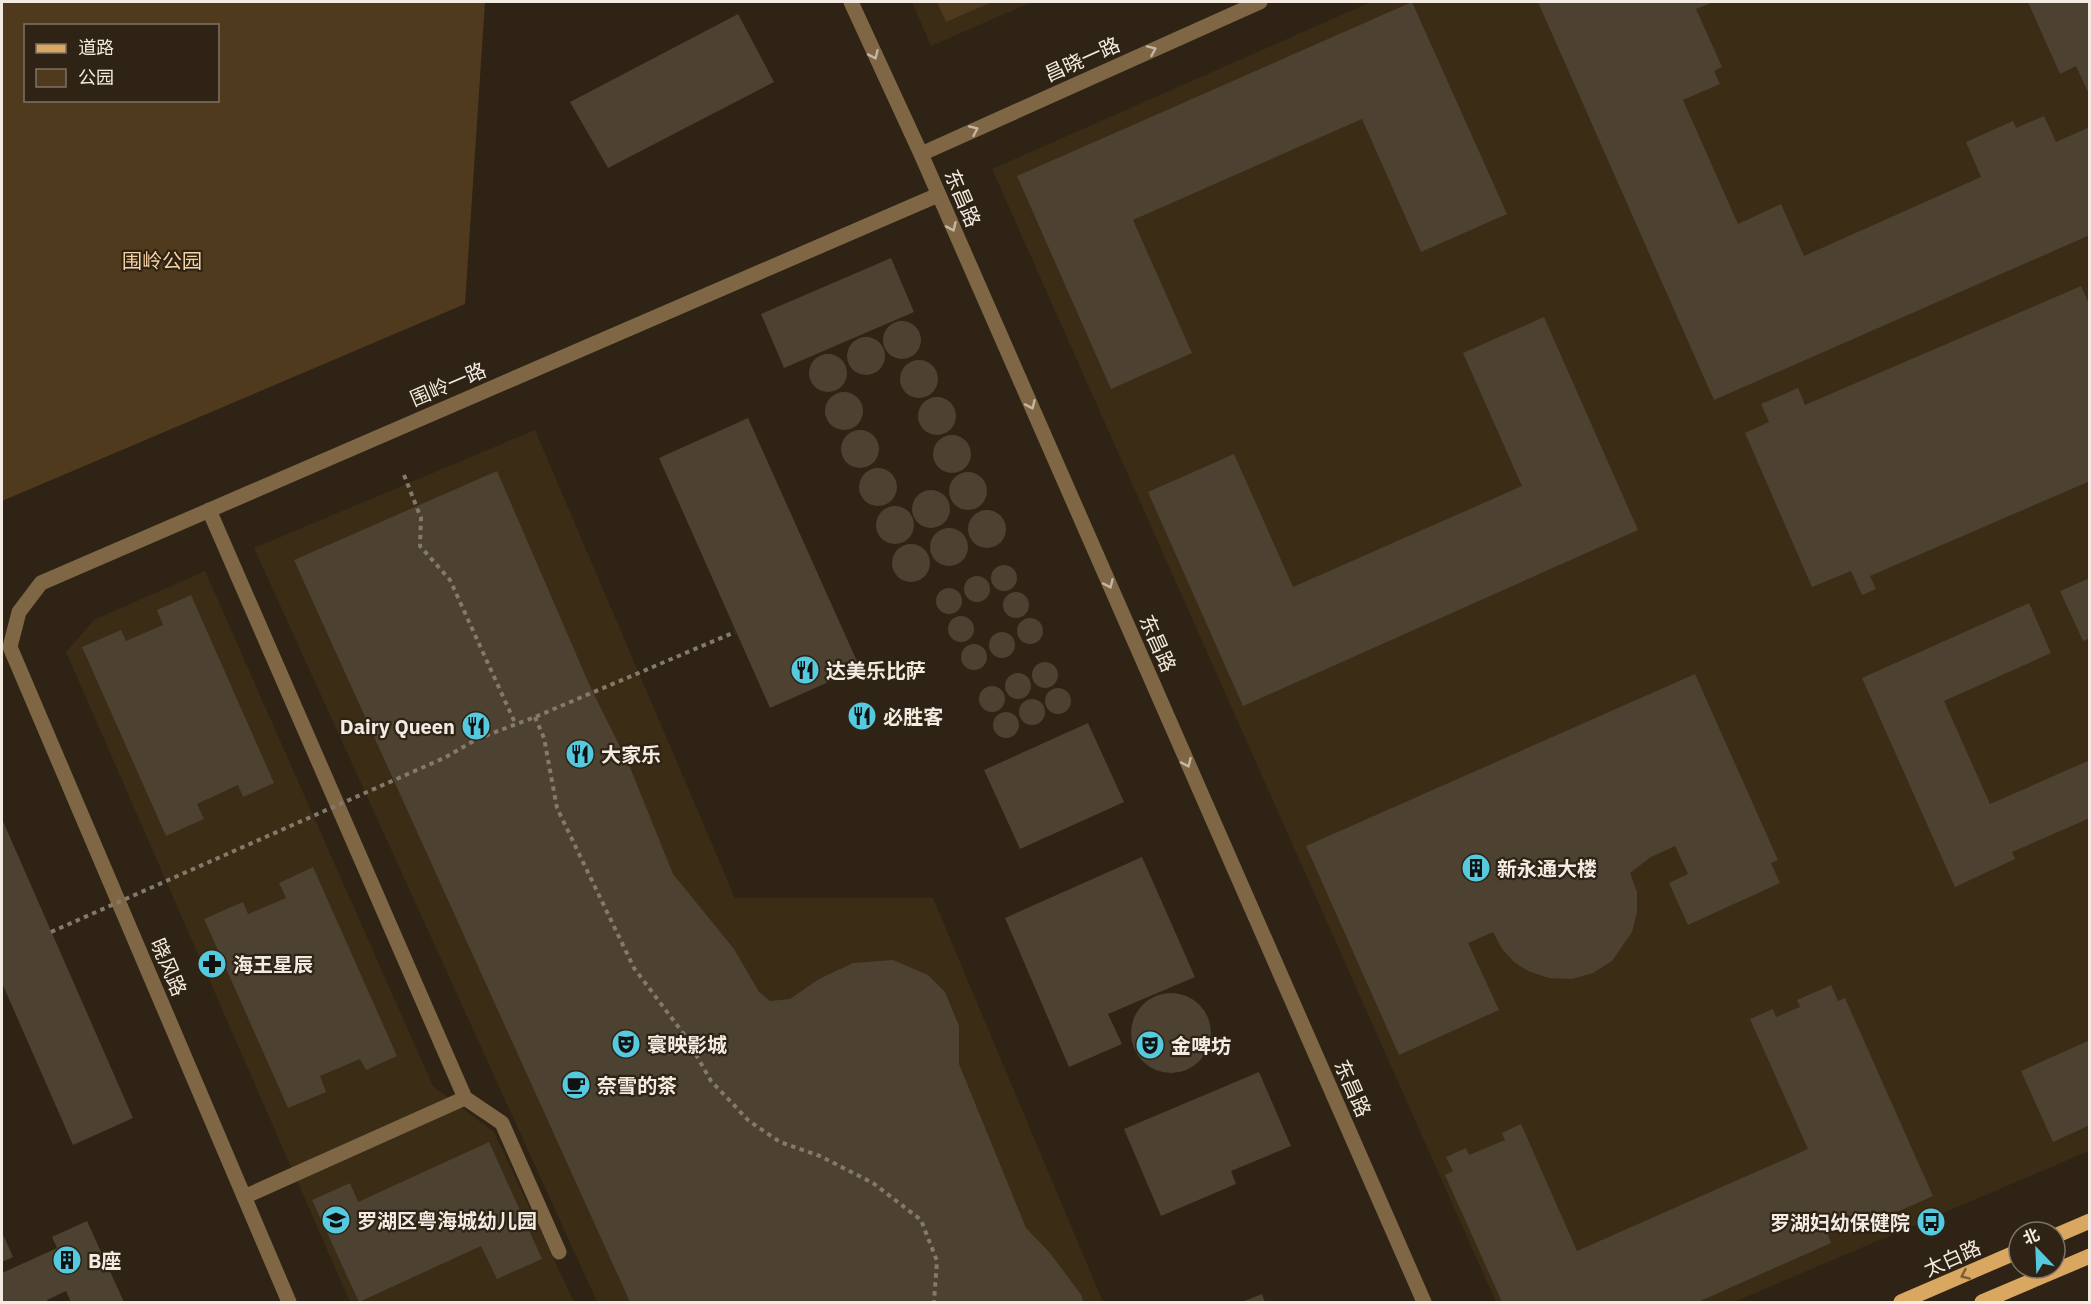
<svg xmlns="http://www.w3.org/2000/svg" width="2091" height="1304" font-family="'IBM Plex Sans','Noto Sans SC',sans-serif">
<rect width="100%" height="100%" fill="#2e2314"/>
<path fill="#3b2c16" d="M912 2H1032L931 46Z
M1371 2H2089V1151L1734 1302H1496L992 169Z
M535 430 735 898H933L1103 1302H597L254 548Z
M205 571 433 1086 494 1132 574 1302H350L66 652 94 620Z"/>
<path fill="#4f3a1d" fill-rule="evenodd" d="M2 2H485L465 304 2 501ZM26 26H218V100H26Z
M937 2H992L946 22Z"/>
<path fill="#4d4131" d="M1412 2 1507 214 1421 252 1362 119 1133 220 1192 353 1111 389 1017 176Z
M1538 2H1714L1696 9 1722 67 1714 71 1720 84 1683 100 1738 224 1781 204 1804 256 1981 177 1966 142 2013 121 2016 128 2044 116 2056 142 2090 127V235L1714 400Z
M2028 2H2090V96L2076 66 2060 74Z
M738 14 774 82 608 168 570 102Z
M891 258 914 312 784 368 761 314Z
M2081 286 2090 306V481L1870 576 1876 589 1862 595 1851 571 1812 587 1745 433 1769 422 1761 404 1798 388 1805 405Z
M1544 317 1638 530 1243 706 1148 492 1234 454 1293 587 1522 486 1463 353Z
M883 340a19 19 0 1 1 38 0a19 19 0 1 1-38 0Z
M847 356a19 19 0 1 1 38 0a19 19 0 1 1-38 0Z
M809 373a19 19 0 1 1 38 0a19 19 0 1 1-38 0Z
M900 379a19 19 0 1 1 38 0a19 19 0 1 1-38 0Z
M825 411a19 19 0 1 1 38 0a19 19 0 1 1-38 0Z
M918 416a19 19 0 1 1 38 0a19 19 0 1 1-38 0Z
M748 418 860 668 770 708 659 458Z
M841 449a19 19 0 1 1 38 0a19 19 0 1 1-38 0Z
M933 454a19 19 0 1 1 38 0a19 19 0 1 1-38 0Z
M859 487a19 19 0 1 1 38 0a19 19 0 1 1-38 0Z
M497 471 589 684 629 765 673 874 734 949 759 992 770 1001 790 999 819 979 853 963 893 960 928 975 945 992 959 1026V1064L1026 1228 1050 1253 1082 1296 1083 1302H630L294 560Z
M949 491a19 19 0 1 1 38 0a19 19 0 1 1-38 0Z
M912 509a19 19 0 1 1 38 0a19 19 0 1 1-38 0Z
M876 525a19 19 0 1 1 38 0a19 19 0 1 1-38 0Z
M968 529a19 19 0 1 1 38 0a19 19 0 1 1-38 0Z
M930 547a19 19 0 1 1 38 0a19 19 0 1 1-38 0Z
M892 563a19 19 0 1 1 38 0a19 19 0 1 1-38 0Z
M991 578a13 13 0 1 1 26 0a13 13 0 1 1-26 0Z
M964 589a13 13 0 1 1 26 0a13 13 0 1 1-26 0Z
M2090 578V638L2083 641 2060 591Z
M936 601a13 13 0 1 1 26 0a13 13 0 1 1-26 0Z
M1003 605a13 13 0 1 1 26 0a13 13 0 1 1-26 0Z
M191 595 274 783 243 797 238 785 197 804 204 819 166 836 82 647 121 630 126 641 163 625 157 610Z
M2029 603 2051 653 1944 701 1990 804 2090 760V818L2012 852 2015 859 1955 887 1862 678Z
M948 629a13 13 0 1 1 26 0a13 13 0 1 1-26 0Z
M1017 631a13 13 0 1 1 26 0a13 13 0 1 1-26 0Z
M989 645a13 13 0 1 1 26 0a13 13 0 1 1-26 0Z
M961 657a13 13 0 1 1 26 0a13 13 0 1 1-26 0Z
M1032 675a13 13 0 1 1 26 0a13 13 0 1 1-26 0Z
M1005 686a13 13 0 1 1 26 0a13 13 0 1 1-26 0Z
M1695 674 1778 860 1771 863 1780 883 1688 925 1669 883 1688 874 1675 846 1651 857 1630 873 1637 892V912L1632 932 1612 961 1593 973 1572 979 1549 978 1528 971 1514 962 1502 949 1493 932 1468 943 1499 1010 1399 1055 1306 846Z
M979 699a13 13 0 1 1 26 0a13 13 0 1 1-26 0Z
M1045 701a13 13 0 1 1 26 0a13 13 0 1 1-26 0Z
M1019 712a13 13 0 1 1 26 0a13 13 0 1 1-26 0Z
M993 725a13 13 0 1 1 26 0a13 13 0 1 1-26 0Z
M1088 723 1124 802 1020 849 984 770Z
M2 819 133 1118 73 1145 2 983Z
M1142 857 1195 977 1108 1014 1122 1044 1069 1067 1005 918Z
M313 867 397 1056 366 1070 360 1059 320 1076 326 1092 288 1108 204 919 243 902 248 914 286 898 279 883Z
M1831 985 1838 1001 1845 998 1933 1196 1845 1235 1842 1229 1828 1235 1831 1243 1698 1302H1502L1445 1175 1453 1171 1446 1157 1466 1148 1469 1155 1505 1140 1502 1133 1521 1124 1577 1251 1808 1149 1750 1019 1773 1009 1776 1017 1800 1007 1797 1000Z
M1131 1033a40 40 0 1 1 80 0a40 40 0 1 1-80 0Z
M2090 1040V1125L2053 1142 2021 1071Z
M1259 1072 1291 1146 1231 1171 1236 1184 1161 1216 1124 1129Z
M489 1142 542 1259 497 1279 481 1246 359 1302 312 1200 350 1183 358 1202Z
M87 1221 124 1302H71L66 1291 47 1300 48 1302H2V1273L57 1248 52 1237Z
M2 1232 13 1257 2 1262Z
M1262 1294 1265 1302H1242Z"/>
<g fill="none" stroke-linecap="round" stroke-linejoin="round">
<path stroke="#83796c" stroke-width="4" stroke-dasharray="4.5 4.5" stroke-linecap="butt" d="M404 475 421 518 420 546 450 580 516 725
M535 717 544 738 557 808 634 968 686 1037 711 1081 749 1121 780 1142 820 1156 873 1183 921 1220 937 1261 934 1302"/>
<path stroke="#7f6645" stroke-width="15" d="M851 2 921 154 1424 1302
M921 154 1260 2
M209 510 465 1098 502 1123 559 1252
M244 1197 465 1098
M289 1302 10 647 19 612 41 583 938 195"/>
<path stroke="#daa760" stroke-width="15" d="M2055 1236 2090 1221
M1901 1302 2019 1251
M1982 1302 2090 1256"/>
<path stroke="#83796c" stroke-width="4" stroke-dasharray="4.5 4.5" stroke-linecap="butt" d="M51 932 444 758 477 739 535 717 735 632"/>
</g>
<defs><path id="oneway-chevron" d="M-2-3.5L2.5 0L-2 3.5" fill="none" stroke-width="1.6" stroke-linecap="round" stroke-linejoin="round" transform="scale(1.5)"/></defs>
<g stroke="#c5b6a3">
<use href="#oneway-chevron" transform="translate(1152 50) rotate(-24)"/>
<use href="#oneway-chevron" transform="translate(874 55) rotate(66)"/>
<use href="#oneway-chevron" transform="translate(974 130) rotate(-24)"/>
<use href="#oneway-chevron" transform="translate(952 227) rotate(66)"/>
<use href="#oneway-chevron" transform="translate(1031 405) rotate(66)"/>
<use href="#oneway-chevron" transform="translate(1109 584) rotate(66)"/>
<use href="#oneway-chevron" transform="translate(1187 763) rotate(66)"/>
</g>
<use stroke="#7b5e36" href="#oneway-chevron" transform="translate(1965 1275) rotate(156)"/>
<defs>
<g id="restaurant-disc" transform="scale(1.5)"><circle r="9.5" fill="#55cadf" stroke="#2e2314"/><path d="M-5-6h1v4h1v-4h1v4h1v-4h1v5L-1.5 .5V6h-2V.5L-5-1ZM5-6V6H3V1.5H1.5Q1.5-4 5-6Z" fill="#111"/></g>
<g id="building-disc" transform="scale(1.5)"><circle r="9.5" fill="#55cadf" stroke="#2e2314"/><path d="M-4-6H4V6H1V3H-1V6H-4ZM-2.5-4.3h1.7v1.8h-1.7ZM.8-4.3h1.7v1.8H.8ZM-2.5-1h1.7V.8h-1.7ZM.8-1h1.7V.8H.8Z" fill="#111"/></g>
<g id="pharmacy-disc" transform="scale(1.5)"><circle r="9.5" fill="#55cadf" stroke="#2e2314"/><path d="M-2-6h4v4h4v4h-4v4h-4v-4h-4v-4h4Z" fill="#111"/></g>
<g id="theatre-disc" transform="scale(1.5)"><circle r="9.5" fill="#55cadf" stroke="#2e2314"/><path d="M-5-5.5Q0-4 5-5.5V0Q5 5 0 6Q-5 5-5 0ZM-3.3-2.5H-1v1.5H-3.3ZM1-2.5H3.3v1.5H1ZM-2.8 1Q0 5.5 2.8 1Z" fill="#111"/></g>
<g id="cafe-disc" transform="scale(1.5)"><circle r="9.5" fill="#55cadf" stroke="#2e2314"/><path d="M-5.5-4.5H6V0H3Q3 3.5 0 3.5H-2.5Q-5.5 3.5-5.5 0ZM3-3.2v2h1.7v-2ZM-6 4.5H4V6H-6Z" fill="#111"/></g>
<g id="school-disc" transform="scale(1.5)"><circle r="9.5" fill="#55cadf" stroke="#2e2314"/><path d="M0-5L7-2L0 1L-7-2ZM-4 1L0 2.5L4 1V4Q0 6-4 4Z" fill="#111"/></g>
<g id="bus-disc" transform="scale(1.5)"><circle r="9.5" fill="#55cadf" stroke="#2e2314"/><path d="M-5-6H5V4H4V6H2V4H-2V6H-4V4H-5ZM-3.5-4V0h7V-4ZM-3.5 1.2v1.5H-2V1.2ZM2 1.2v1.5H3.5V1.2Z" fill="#111"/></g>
</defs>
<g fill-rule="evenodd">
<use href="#restaurant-disc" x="805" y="670"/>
<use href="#restaurant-disc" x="862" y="716"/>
<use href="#restaurant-disc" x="476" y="726"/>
<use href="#restaurant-disc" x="580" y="754"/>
<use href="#building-disc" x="1476" y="868"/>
<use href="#pharmacy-disc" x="212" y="964"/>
<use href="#theatre-disc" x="626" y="1044"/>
<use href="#theatre-disc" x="1150" y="1045"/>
<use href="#cafe-disc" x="576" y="1085"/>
<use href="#school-disc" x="336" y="1220"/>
<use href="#bus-disc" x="1931" y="1222"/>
<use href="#building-disc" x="67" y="1260"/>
</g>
<g text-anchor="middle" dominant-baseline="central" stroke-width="4.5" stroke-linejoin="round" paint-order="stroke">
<g font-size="20" fill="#f3ebe1" stroke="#2e2314">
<text transform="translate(1082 59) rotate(-24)">昌晓一路</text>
<text transform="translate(963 198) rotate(67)">东昌路</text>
<text transform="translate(448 384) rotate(-23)">围岭一路</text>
<text transform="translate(1158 643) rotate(66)">东昌路</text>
<text transform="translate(169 967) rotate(67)">晓风路</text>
<text transform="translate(1353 1088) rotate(66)">东昌路</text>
<text transform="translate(1952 1258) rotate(-24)">太白路</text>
</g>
<g font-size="20" fill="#f9d3a1" stroke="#2e2314">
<text x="162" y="260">围岭公园</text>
</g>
<g font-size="20" font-weight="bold" fill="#f3ebe1" stroke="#2e2314" text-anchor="start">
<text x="826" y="670">达美乐比萨</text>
<text x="883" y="716">必胜客</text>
<text x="455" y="726" text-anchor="end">Dairy Queen</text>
<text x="601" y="754">大家乐</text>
<text x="1497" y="868">新永通大楼</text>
<text x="233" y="964">海王星辰</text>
<text x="647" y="1044">寰映影城</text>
<text x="1171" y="1045">金啤坊</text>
<text x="597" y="1085">奈雪的茶</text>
<text x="357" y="1220">罗湖区粤海城幼儿园</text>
<text x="1910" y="1222" text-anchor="end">罗湖妇幼保健院</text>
<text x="88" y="1260">B座</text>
</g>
</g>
<rect width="2091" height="1304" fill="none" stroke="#f3ebe1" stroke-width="6"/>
<rect x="24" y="24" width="195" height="78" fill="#2e2314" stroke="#7d7366" stroke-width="1.5"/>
<rect x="36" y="44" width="30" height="9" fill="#daa760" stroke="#7d7366" stroke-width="1.5"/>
<text x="78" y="54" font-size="18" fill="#f3ebe1">道路</text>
<rect x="36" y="69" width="30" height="18" fill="#4f3a1d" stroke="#7d7366" stroke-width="1.5"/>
<text x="78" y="84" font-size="18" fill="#f3ebe1">公园</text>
<g transform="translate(2037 1250) rotate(337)"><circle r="28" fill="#2e2314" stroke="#7d7366" stroke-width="1.5"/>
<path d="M0-4.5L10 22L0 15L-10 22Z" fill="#55cadf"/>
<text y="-9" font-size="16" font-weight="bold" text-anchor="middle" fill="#f3ebe1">北</text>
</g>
</svg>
